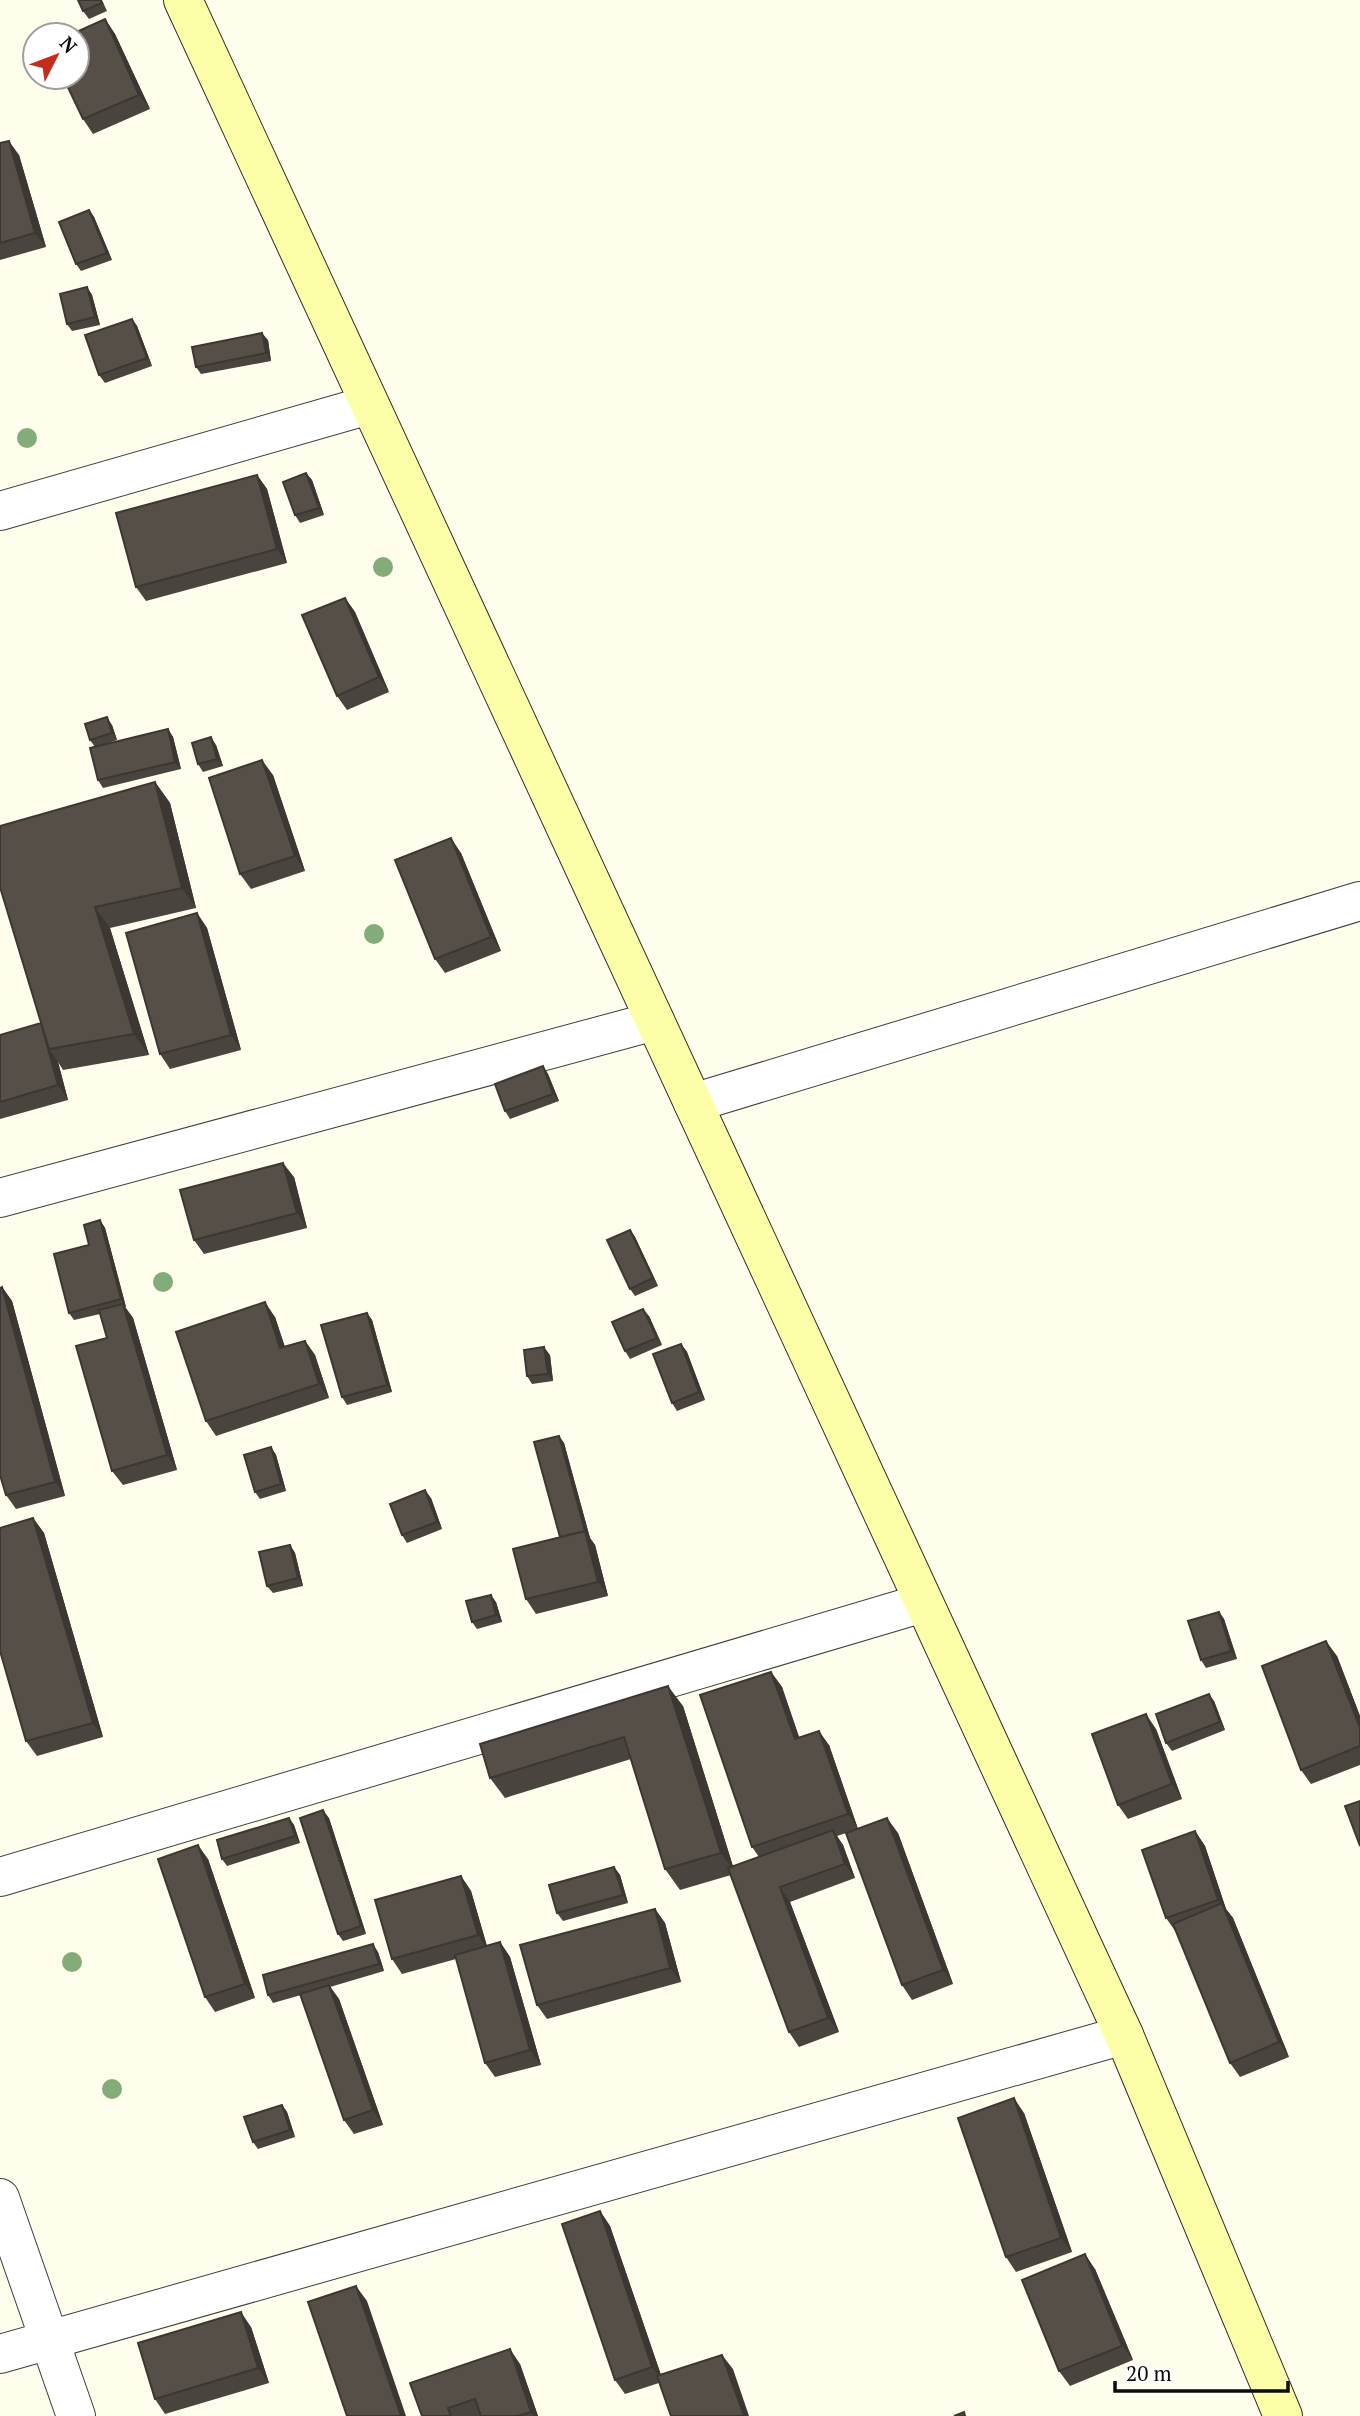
<svg xmlns="http://www.w3.org/2000/svg" width="1360" height="2416" font-family="'PT Serif',serif">
<rect width="100%" height="100%" fill="#fffeec"/>
<g fill="none" stroke-linecap="round" stroke-linejoin="round">
<g stroke="#3f3f3f" stroke-width="40">
<path id="street" d="M0 511 369 405
M693 1103 1360 901
M0 1198 655 1021
M0 1877 923 1603
M0 2198 76 2416
M0 2354 1124 2035"/>
</g>
<g stroke="#2e2e2e" stroke-width="40">
<path id="secondary" d="M183 0 1124 2035 1283 2416"/>
</g>
<use href="#street" stroke="#fff" stroke-width="38"/>
<use href="#secondary" stroke="#fcffa7" stroke-width="38"/>
</g>
<g fill="#83ac78">
<circle cx="27" cy="438" r="10"/>
<circle cx="383" cy="567" r="10"/>
<circle cx="374" cy="934" r="10"/>
<circle cx="163" cy="1282" r="10"/>
<circle cx="72" cy="1962" r="10"/>
<circle cx="112" cy="2089" r="10"/>
</g>
<path fill="#4a443e" d="M78 0H102L107 11 89 19 83 11Z
M105 19 115 34 150 109 93 134 83 119Z
M0 143 19 155 46 247 0 260Z
M89 210 94 217 112 260 81 271 76 264Z
M87 287 92 295 100 325 72 331 67 324Z
M132 319 137 326 152 366 105 383 99 375Z
M268 340 271 361 201 374 196 367Z
M306 473 312 480 324 515 300 523 295 515Z
M257 475 267 489 287 563 146 601 136 587Z
M345 598 355 612 389 692 347 710 337 696Z
M112 725 117 740 97 747 168 729 173 737 181 769 103 788 98 780 95 747 90 740Z
M216 745 223 766 203 772 198 764Z
M273 775 305 871 251 889 240 874Z
M155 782 170 803 196 908 110 928 149 1055 63 1070 58 1062 68 1100 0 1119V1035L41 1023 0 887Z
M461 853 501 951 445 973 435 959Z
M197 913 207 928 241 1050 170 1069 160 1054Z
M543 1066 548 1074 559 1101 510 1119 505 1111Z
M294 1177 307 1228 204 1254 194 1240Z
M100 1220 105 1228 126 1307H125L133 1318 177 1470 123 1485 112 1471 107 1338 100 1314 74 1320 69 1313 89 1245Z
M630 1230 635 1237 658 1286 635 1296 630 1289Z
M2 1287 12 1301 65 1496 16 1509 6 1495Z
M367 1313 372 1320 392 1392 347 1405 342 1397Z
M649 1316 662 1345 630 1359 625 1351Z
M275 1317 285 1347 305 1341 315 1355 329 1398 216 1436 206 1421Z
M681 1344 687 1352 705 1400 677 1411 672 1403Z
M550 1355 553 1381 532 1384 527 1376Z
M559 1436 564 1443 590 1538 595 1545 608 1596 536 1614 526 1599 560 1537Z
M271 1447 276 1455 286 1491 260 1499 255 1492Z
M431 1498 442 1529 407 1543 402 1535Z
M33 1518 44 1533 103 1737 37 1756 26 1741Z
M290 1545 295 1553 303 1586 273 1593 267 1586Z
M496 1602 502 1622 477 1629 472 1622Z
M1219 1612 1224 1619 1237 1659 1206 1668 1201 1660Z
M1337 1656 1360 1716V1765L1311 1784 1301 1770Z
M771 1672 782 1687 799 1738 829 1745 858 1829 837 1836 843 1845 855 1878 790 1902 839 2032 799 2047 789 2032 731 1875 680 1890 665 1869 631 1759 505 1798 490 1778 683 1706 733 1866 759 1857 752 1847Z
M1214 1701 1225 1730 1172 1751 1166 1743Z
M1156 1729 1182 1799 1128 1819 1118 1805Z
M289 1818 294 1825 300 1843 227 1866 222 1859Z
M329 1818 366 1934 343 1941 338 1934Z
M1195 1831 1205 1846 1226 1909 1233 1918 1289 2057 1240 2077 1230 2063 1176 1932 1166 1918Z
M898 1833 953 1984 912 2000 902 1985Z
M208 1859 255 1998 215 2012 205 1997Z
M614 1867 620 1875 628 1903 563 1921 557 1913Z
M461 1876 471 1891 487 1946 500 1942 510 1957 541 2065 495 2077 485 2063 456 1959 402 1974 392 1959Z
M655 1909 665 1923 681 1982 547 2019 537 2005Z
M378 1952 384 1971 330 1987 339 1999 383 2125 354 2134 344 2120 301 1995 273 2003 268 1995Z
M282 2105 287 2112 295 2137 258 2149 253 2142Z
M1024 2113 1072 2252 1016 2272 1006 2257Z
M600 2211 610 2226 661 2375 733 2369 659 2383 625 2394 615 2380Z
M1095 2269 1133 2360 1070 2386 1059 2371Z
M251 2327 269 2383 165 2414 155 2399Z
M520 2364 538 2416H422Z"/>
<path fill="#3c3732" d="M105 19 115 34 150 109 139 95Z
M9 141 19 155 46 247 35 233Z
M89 210 94 217 112 260 107 253Z
M87 287 92 295 100 325 95 317Z
M132 319 137 326 152 366 147 358Z
M262 333 268 340 271 361 266 353Z
M306 473 312 480 324 515 319 508Z
M257 475 267 489 287 563 277 549Z
M345 598 355 612 389 692 379 677Z
M107 717 112 725 117 740 112 733Z
M168 729 173 737 181 769 175 762Z
M211 737 216 745 223 766 217 759Z
M262 760 273 775 305 871 295 856Z
M155 782 170 803 196 908 182 888Z
M451 838 461 853 501 951 491 937Z
M95 907 110 928 149 1055 134 1034Z
M197 913 207 928 241 1050 231 1035Z
M41 1023 49 1049 58 1062 68 1100 58 1085Z
M543 1066 548 1074 559 1101 553 1094Z
M283 1163 294 1177 307 1228 297 1213Z
M100 1220 105 1228 126 1307 121 1299Z
M630 1230 635 1237 658 1286 653 1278Z
M2 1287 12 1301 65 1496 55 1482Z
M265 1302 275 1317 290 1363 280 1348Z
M123 1304 133 1318 177 1470 167 1455Z
M643 1309 649 1316 662 1345 657 1338Z
M367 1313 372 1320 392 1392 387 1385Z
M305 1341 315 1355 329 1398 319 1384Z
M681 1344 687 1352 705 1400 699 1392Z
M544 1347 550 1355 553 1381 548 1374Z
M559 1436 564 1443 590 1538 595 1545 608 1596 598 1582Z
M271 1447 276 1455 286 1491 281 1484Z
M425 1490 431 1498 442 1529 437 1522Z
M33 1518 44 1533 103 1737 93 1723Z
M290 1545 295 1553 303 1586 298 1578Z
M491 1595 496 1602 502 1622 496 1615Z
M1219 1612 1224 1619 1237 1659 1231 1651Z
M1326 1641 1337 1656 1360 1716V1728Z
M771 1672 782 1687 805 1754 795 1739Z
M668 1686 683 1706 735 1873 721 1853Z
M1209 1694 1214 1701 1225 1730 1220 1722Z
M1146 1714 1156 1729 1182 1799 1172 1784Z
M819 1731 829 1745 858 1829 848 1814Z
M323 1810 329 1818 366 1934 361 1926Z
M289 1818 294 1825 300 1843 295 1836Z
M887 1818 898 1833 953 1984 943 1970Z
M833 1830 843 1845 855 1878 845 1864Z
M1195 1831 1205 1846 1226 1909 1233 1918 1289 2057 1279 2042 1225 1910 1218 1900Z
M198 1845 208 1859 255 1998 245 1984Z
M614 1867 620 1875 628 1903 623 1895Z
M461 1876 471 1891 488 1950 478 1935Z
M780 1887 790 1902 839 2032 828 2018Z
M655 1909 665 1923 681 1982 670 1968Z
M500 1942 510 1957 541 2065 530 2050Z
M373 1944 378 1952 384 1971 379 1964Z
M329 1985 339 1999 383 2125 373 2110Z
M1014 2098 1024 2113 1072 2252 1061 2238Z
M282 2105 287 2112 295 2137 290 2130Z
M600 2211 610 2226 663 2381 652 2367Z
M1085 2254 1095 2269 1133 2360 1122 2346Z
M356 2286 367 2301 406 2416H401Z
M241 2312 251 2327 269 2383 258 2368Z
M510 2349 520 2364 538 2416H534L531 2412Z
M722 2355 733 2369 749 2416H744Z"/>
<path fill="#564f48" stroke="#3c3732" stroke-width="2" d="M78 0H100L102 3 83 11Z
M105 19 139 95 83 119 63 77H77V35H70Z
M9 141 35 233 0 243V143Z
M89 210 107 253 76 264 59 222Z
M87 287 95 317 67 324 60 294Z
M132 319 147 358 99 375 85 335Z
M262 333 266 353 196 367 192 347Z
M306 473 319 508 295 515 283 482Z
M257 475 277 549 136 587 116 513Z
M345 598 379 677 337 696 302 615Z
M107 717 112 733 90 740 85 724Z
M168 729 175 762 98 780 90 748Z
M211 737 217 759 198 764 192 743Z
M262 760 295 856 240 874 209 778Z
M155 782 182 888 95 907 134 1034 49 1049 0 887V826Z
M451 838 491 937 435 959 395 860Z
M197 913 231 1035 160 1054 126 933Z
M41 1023 58 1085 0 1102V1035Z
M543 1066 553 1094 505 1111 495 1084Z
M283 1163 297 1213 194 1240 180 1190Z
M100 1220 121 1299 69 1313 54 1254 89 1245 84 1225Z
M630 1230 653 1278 630 1289 607 1240Z
M2 1287 55 1482 6 1495 0 1475V1288Z
M265 1302 280 1348 305 1341 319 1384 206 1421 176 1332Z
M123 1304 167 1455 112 1471 76 1346 107 1338 99 1310Z
M643 1309 657 1338 625 1351 612 1322Z
M367 1313 387 1385 342 1397 321 1325Z
M681 1344 699 1392 672 1403 653 1354Z
M544 1347 548 1374 527 1376 524 1350Z
M559 1436 585 1531 560 1537 534 1442Z
M271 1447 281 1484 255 1492 244 1455Z
M425 1490 437 1522 402 1535 390 1504Z
M33 1518 93 1723 26 1741 0 1651V1528Z
M585 1531 598 1582 526 1599 513 1549Z
M290 1545 298 1578 267 1586 259 1552Z
M491 1595 496 1615 472 1622 466 1601Z
M1219 1612 1231 1651 1201 1660 1188 1621Z
M1326 1641 1360 1728V1746L1301 1770 1262 1666Z
M771 1672 795 1739 819 1731 848 1814 752 1847 700 1695Z
M668 1686 721 1853 665 1869 624 1737 490 1778 480 1744Z
M1209 1694 1220 1722 1166 1743 1156 1714Z
M1146 1714 1172 1784 1118 1805 1092 1734Z
M1360 1801V1846L1345 1806Z
M323 1810 361 1926 338 1934 300 1818Z
M289 1818 295 1836 222 1859 217 1840Z
M887 1818 943 1970 902 1985 846 1833Z
M833 1830 845 1864 780 1887 828 2018 789 2032 728 1868Z
M1195 1831 1218 1900 1166 1918 1142 1850Z
M198 1845 245 1984 205 1997 158 1859Z
M614 1867 623 1895 557 1913 549 1885Z
M461 1876 478 1935 392 1959 375 1900Z
M1222 1903 1279 2042 1230 2063 1173 1924Z
M655 1909 670 1968 537 2005 520 1945Z
M500 1942 530 2050 485 2063 455 1955Z
M373 1944 379 1964 268 1995 263 1975Z
M329 1985 373 2110 344 2120 300 1994Z
M1014 2098 1061 2238 1006 2257 958 2118Z
M282 2105 290 2130 253 2142 244 2117Z
M600 2211 652 2367 615 2380 562 2224Z
M1085 2254 1122 2346 1059 2371 1022 2280Z
M356 2286 401 2416H347L308 2302Z
M241 2312 258 2368 155 2399 138 2343Z
M510 2349 531 2412 518 2416H481L475 2399 448 2408 451 2416H422L410 2383Z
M722 2355 744 2416H671L657 2376Z
M964 2412 965 2416H954Z"/>
<g transform="translate(56 56) rotate(48)"><circle r="33" fill="#ffffff" stroke="#9e9e9e" stroke-width="2"/>
<path d="M0-5L12 26L0 18L-12 26Z" fill="#c42c1c"/>
<text y="-10" font-size="19" font-weight="bold" text-anchor="middle" fill="#0c0c0c">N</text>
</g>
<path d="M1115 2381v10h173v-10" fill="none" stroke="#0c0c0c" stroke-width="3.5"/>
<text x="1126" y="2381" font-size="21" fill="#0c0c0c" stroke="#ffffff" stroke-width="5" paint-order="stroke">20 m</text>
</svg>
